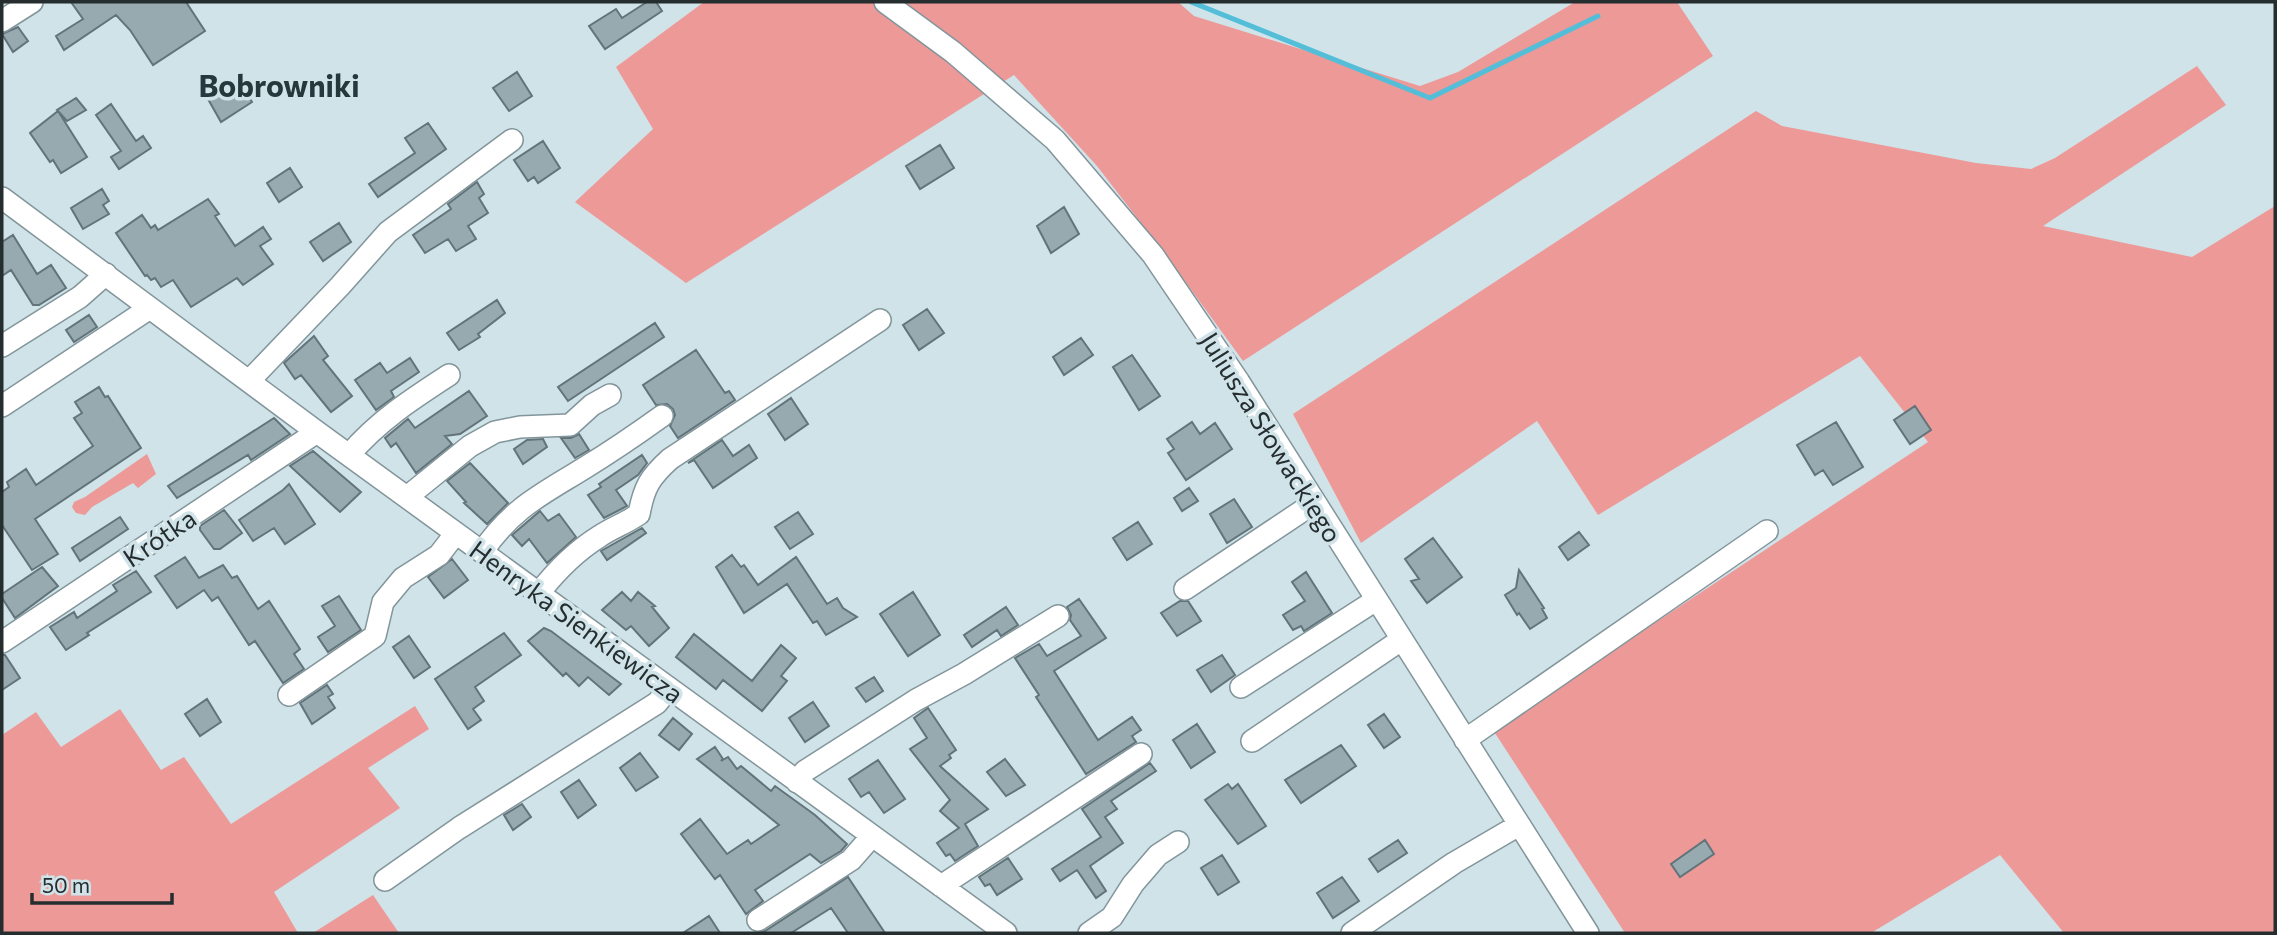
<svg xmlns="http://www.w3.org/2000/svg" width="2277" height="935" font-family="Commissioner,sans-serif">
<rect width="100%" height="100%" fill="#cfe3e9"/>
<path fill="#ed9998" d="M704 2H1178L1194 16 1420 86 1458 72 1575 2H1677L1713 56 1243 361 1168 258 1097 166 1014 75 686 283 575 202 653 129 616 67Z
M2197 66 2226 105 2043 226 2192 257 2275 206V933H2064L2000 855 1871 933H1625L1493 730 1928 442 1860 356 1598 515 1537 421 1361 543 1293 414 1756 111 1782 126 1976 163 2031 169 2055 158Z
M147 454 156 474 138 488 133 483 92 507 85 515 76 513 72 507 74 502 85 497Z
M415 706 429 729 368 768 400 808 274 892 298 933H2V735L36 712 61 747 120 709 161 770 184 757 231 824Z
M373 895 399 933H313Z"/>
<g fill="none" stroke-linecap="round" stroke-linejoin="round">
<path stroke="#54bed9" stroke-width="5" d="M1191 2 1430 98 1598 16"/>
</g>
<path fill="#97aab0" stroke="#62747a" stroke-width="2" d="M71 2H186L205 31 153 65 130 30 116 15 64 50 56 36 83 19Z
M647 2H656L662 11 605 49 589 26 616 9 622 18Z
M18 27 28 41 13 52 2 34Z
M517 72 532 96 509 111 493 88Z
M238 80 252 102 221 122 208 99Z
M76 98 86 110 67 121 57 110Z
M111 104 136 141 143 136 151 148 119 169 111 157 121 151 96 115Z
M58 111 87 157 61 173 53 160 50 162 30 133Z
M428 123 446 149 378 197 369 184 415 153 405 138Z
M543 141 560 168 538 183 534 177 528 181 514 160Z
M940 145 954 168 920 189 906 166Z
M290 168 302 187 279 202 267 183Z
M477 182 484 194 479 198 488 213 468 226 476 239 456 251 448 239 425 253 413 235 451 209 448 204Z
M102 189 109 201 103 205 109 214 83 229 71 208Z
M208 199 219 214 215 216 235 246 263 227 271 239 260 246 273 264 243 285 237 278 191 307 173 280 161 287 155 278 151 280 147 275 145 276 116 233 142 215 151 228 155 225 158 230Z
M1064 207 1079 234 1051 253 1037 226Z
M339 223 351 242 323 261 310 242Z
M13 235 37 274 51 265 66 288 39 305H33L11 270 2 276V242Z
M497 300 505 313 478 334 480 337 459 350 447 333Z
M927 309 944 333 919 350 903 325Z
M89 315 97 327 74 342 66 330Z
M655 323 664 337 568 401 558 387Z
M314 336 328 356 323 360 352 396 331 412 301 375 295 379 284 363Z
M1081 338 1093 355 1064 375 1053 357Z
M696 350 725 393 729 391 735 400 678 438 670 426 675 415 673 409 667 404 656 405 643 385Z
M1132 355 1160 396 1139 410 1113 367Z
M410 358 419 372 391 391 394 397 376 410 355 380 380 363 387 373Z
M99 387 105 397 108 396 141 448 35 519 58 554 32 570 2 525V492L9 487 7 482 26 469 36 485 93 446 74 418 82 413 75 402Z
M469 391 487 416 460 434 445 436 452 444 416 473 396 443 391 447 385 438 408 419 415 428Z
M791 398 808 424 785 440 768 414Z
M1915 406 1931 430 1910 444 1894 420Z
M274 418 290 434 251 460 248 455 177 498 168 486Z
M1192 422 1200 434 1215 423 1232 449 1186 480 1168 453 1174 449 1167 439Z
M1836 422 1863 467 1833 485 1823 470 1815 475 1797 445Z
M579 434 589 450 575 458 561 438H571Z
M543 439 547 447 523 464 514 449 527 440Z
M722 440 733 456 749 445 757 458 713 488 694 460 688 463Z
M313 451 361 492 340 512 290 466Z
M642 455 647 463 638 475 616 490 627 506 604 518 588 495 601 487 599 484Z
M470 463 508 503 487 524 464 503 466 502 447 481Z
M289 484 315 524 285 544 274 528 253 541 239 520 283 490Z
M1189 488 1198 501 1182 511 1174 498Z
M1234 499 1252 527 1227 543 1210 514Z
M224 510 242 533 220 549H214L200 530V526Z
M540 511 548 521 559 514 576 537 547 563 529 539 522 546 512 535Z
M798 512 813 534 790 549 775 527Z
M120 517 128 529 80 561 72 548Z
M1138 522 1152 544 1127 560 1113 538Z
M642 528 646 533 607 560 601 551Z
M1579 532 1589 545 1568 560 1559 547Z
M1433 538 1462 577 1427 603 1411 581 1419 579 1405 559Z
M732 555 741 567 744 565 758 585 796 557 827 604 837 598 843 608 857 617 826 635 817 621 813 623 787 584 744 613 716 567Z
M185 557 199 578 223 565 232 578 237 576 258 609 269 601 300 649 294 654 304 669 283 683 255 641 249 645 218 597 212 601 204 590 177 608 155 576Z
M452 559 468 580 444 598 428 577Z
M42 567 58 586 15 618 2 598V594Z
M1519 570 1544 608 1542 609 1547 618 1530 629 1519 613 1517 615 1505 595 1516 588Z
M136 571 151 592 87 633 89 635 66 650 50 627 74 612 77 618 117 591 113 585Z
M1306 572 1332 613 1304 631 1301 626 1293 630 1283 615 1305 601 1292 582Z
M622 592 631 601 638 592 655 606 652 607 669 628 649 646 631 626 626 630 602 610Z
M913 592 940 635 908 656 880 614Z
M339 596 361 630 328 652 318 637 335 626 322 606Z
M1079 599 1106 638 1054 671 1098 740 1132 717 1141 730 1132 736 1136 742 1086 774 1036 697 1039 695 1015 658 1039 644 1047 656 1081 636 1070 620 1071 615 1067 607Z
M1180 601H1188L1201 621 1177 636 1161 613Z
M1006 607 1018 625 1001 636 997 630 972 647 964 635Z
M544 628 551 631 621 684 609 695 588 677 579 686 566 673 563 676 528 641Z
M504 633 521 655 475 687 484 701 473 709 481 720 468 729 435 679Z
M694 634 752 681 781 645 796 658 781 676 787 681 762 711 723 680 716 689 676 657Z
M409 636 430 667 414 678 393 647Z
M2 655H5L20 678 2 690Z
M1222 655 1235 675 1211 692 1197 670Z
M874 677 883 691 866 702 856 688Z
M327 685 333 694 328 697 335 708 312 724 300 703Z
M207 699 221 722 200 736 185 714Z
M813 702 829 726 805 742 789 718Z
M928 708 956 750 949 755 951 758 940 766 988 809 965 824 978 846 955 861 950 854 946 856 937 843 959 828 940 811 950 800 910 749 927 738 914 718Z
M1384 714 1400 737 1384 748 1368 725Z
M673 718 692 734 679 750 659 735Z
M1197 724 1215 752 1191 768 1173 740Z
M1341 745 1356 766 1301 803 1285 780Z
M715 747 723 759 721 761 728 757 737 769 741 766 771 791 775 786 815 815 847 844 841 851 821 863 810 854 755 890 763 901 746 914 720 875 715 879 681 834 700 819 727 854 748 840 751 844 779 825 697 759Z
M640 753 658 777 636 791 620 768Z
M1005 759 1025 785 1006 796 987 772Z
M878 760 905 799 884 813 869 792 861 797 849 779Z
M1150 763 1156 771 1111 801 1117 809 1105 817 1123 843 1090 866 1106 891 1096 898 1077 870 1060 881 1052 869 1101 837 1082 809Z
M579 780 596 805 578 818 561 792Z
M1228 784 1232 789 1238 784 1266 826 1238 844 1205 800Z
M522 804 531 817 513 830 504 815Z
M1398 840 1407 853 1378 872 1369 859Z
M1705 840 1714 854 1680 877 1671 864Z
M1222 855 1239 882 1218 895 1201 868Z
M1008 858 1022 879 997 895 990 884 985 886 979 877Z
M848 877 885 933H848L831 908 791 933H758L765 931Z
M1342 877 1359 901 1333 918 1317 893Z
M709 916 720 933H683Z"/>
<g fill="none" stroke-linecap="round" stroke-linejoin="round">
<g stroke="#82959b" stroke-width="24">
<path id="minor" d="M885 2 953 52 1055 140 1153 255 1239 382 1588 933
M2 21 32 2
M2 198 317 432 1006 933
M2 346 80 297 106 274
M250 380 340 286 388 232 512 140
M2 406 150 308
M349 455C378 421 412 399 449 375
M407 497 470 446 495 432 520 427 570 425 592 405 610 395
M482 552C513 507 541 495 586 467 612 451 637 434 662 416
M1185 589 1314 503
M539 593C556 571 576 551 600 536 612 528 626 523 639 514 644 487 650 477 670 459L880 320
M2 642 317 432
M1241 687 1376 600
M289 695 375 636 383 602 403 578 439 555 456 533
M1465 740 1767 531
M1252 741 1401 640
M797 782 805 771 916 700 964 674 1058 616
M385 880 459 828 657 703 669 688
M941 886 1141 754
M758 920 851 860 872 836
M1089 933 1112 917 1133 884 1158 855 1178 842
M1352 933 1454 863 1519 825"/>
</g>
<use href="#minor" stroke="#fff" stroke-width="21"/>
</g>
<g text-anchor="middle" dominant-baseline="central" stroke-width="7" stroke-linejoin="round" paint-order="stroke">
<g font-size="26" fill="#252d2f" stroke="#cfe3e9">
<text transform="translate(1272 437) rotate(58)">Juliusza Słowackiego</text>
<text transform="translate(159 537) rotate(-34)">Krótka</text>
<text transform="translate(577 621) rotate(36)">Henryka Sienkiewicza</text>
</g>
<g font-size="30" font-weight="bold" fill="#27383d" stroke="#cfe3e9">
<text x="279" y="84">Bobrowniki</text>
</g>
</g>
<rect width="2277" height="935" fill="none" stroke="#252d2f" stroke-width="7"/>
<path d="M32 893v10h140v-10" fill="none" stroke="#252d2f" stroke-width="3.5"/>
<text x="42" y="893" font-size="21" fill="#252d2f" stroke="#cfe3e9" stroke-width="5" paint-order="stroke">50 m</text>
</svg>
